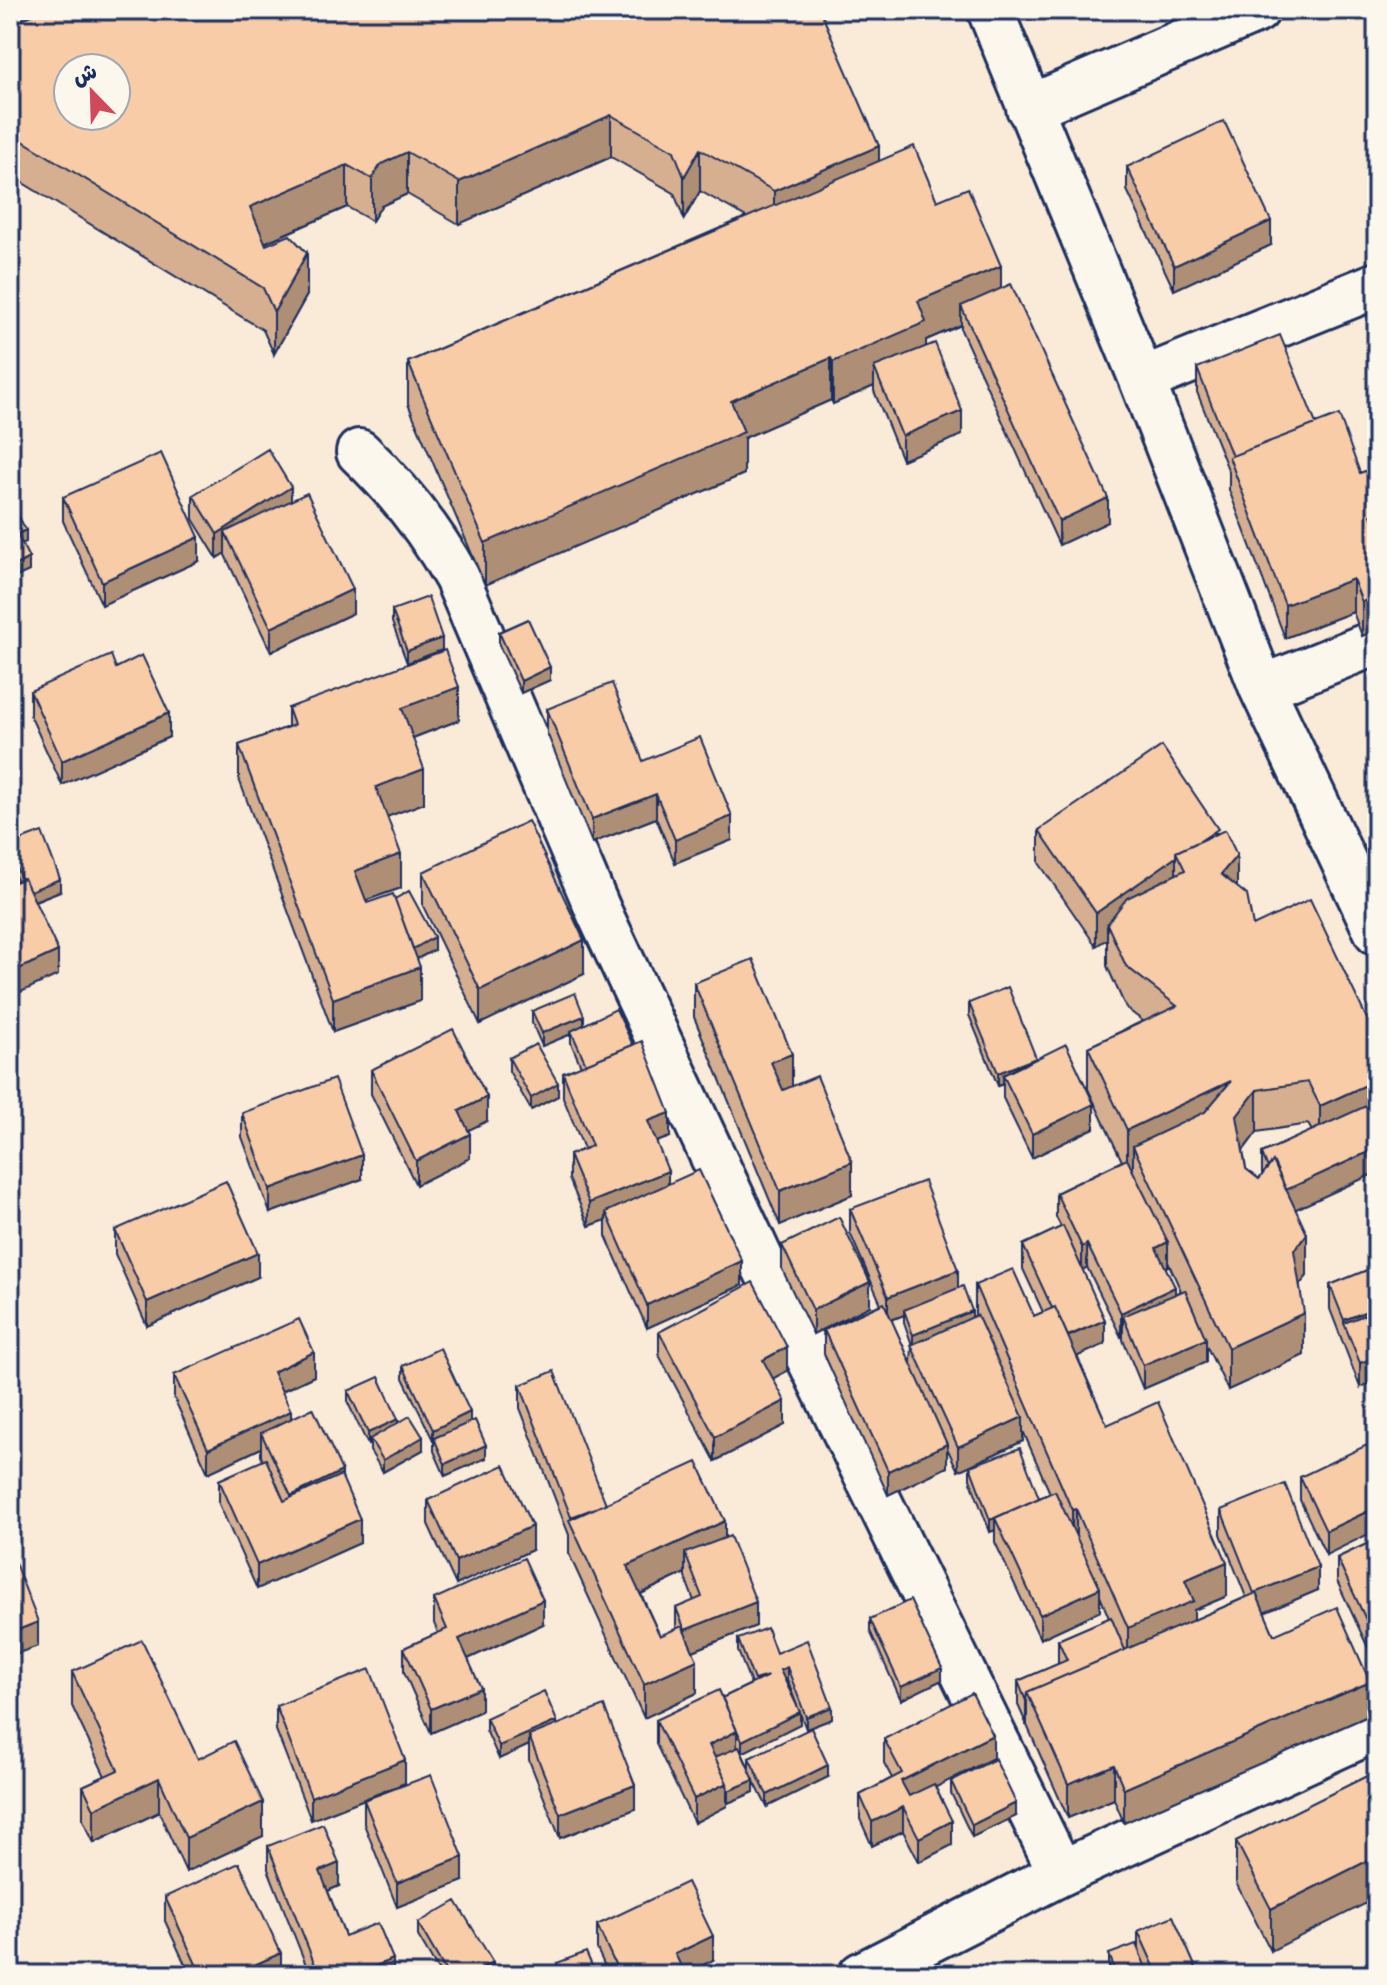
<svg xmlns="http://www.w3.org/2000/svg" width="1387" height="1985" font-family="Mynerve,'Playpen Sans Arabic',sans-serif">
<rect width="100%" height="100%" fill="#faead8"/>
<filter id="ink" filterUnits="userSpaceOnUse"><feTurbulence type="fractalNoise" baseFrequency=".0125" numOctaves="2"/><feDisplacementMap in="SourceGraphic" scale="16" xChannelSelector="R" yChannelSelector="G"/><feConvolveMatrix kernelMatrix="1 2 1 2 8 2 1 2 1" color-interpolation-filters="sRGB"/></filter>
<g filter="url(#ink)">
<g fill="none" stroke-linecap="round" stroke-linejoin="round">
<g stroke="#1b2f5e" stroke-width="50">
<path id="street" d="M990 10 1142 380 1262 688 1377 932
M1029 108 1257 10
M1142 380 1377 285
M359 452C399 490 430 529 457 578L599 912 761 1260 1061 1873
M1262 688 1377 642"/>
</g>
<g stroke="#1b2f5e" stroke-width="50">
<path id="secondary" d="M861 1975 1061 1873 1377 1728"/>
</g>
<use href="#street" stroke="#fbf7ec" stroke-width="44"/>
<use href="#secondary" stroke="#fbf7ec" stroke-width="44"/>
</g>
<path fill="#d6af90" stroke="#1b2f5e" stroke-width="2" fill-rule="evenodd" d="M44 10 879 161 937 201 1001 288 1108 522 1059 545 961 330V325L926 340V346L962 435 902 460 874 391V386L833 404 831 400 744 438V474L485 585 408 404V362L746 217 700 191 684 219 674 193 611 157 459 224 407 194 381 206 372 221 347 207 265 243 307 295 274 354 263 330 10 175V24Z
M1127 167 1271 245 1174 290 1127 190Z
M1197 368 1316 424 1360 473 1377 467V630L1362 636 1353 612 1285 638 1229 490V472L1197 392Z
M193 495 291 500 353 613 271 652 225 555V553L217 558 193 519Z
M63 497 199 561 102 605 63 521Z
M392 610 442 650 407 663 392 622Z
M499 632 550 680 521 693 499 645Z
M116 668 169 737 62 785 30 715V691Z
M288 708 459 720 413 738 424 803 387 816 401 888 366 900 367 903 395 899 434 950 417 959 420 1001 333 1032 239 779V745L288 727Z
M547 709 643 761 732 840 675 863 656 818 592 843 547 733Z
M1039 830 1218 833 1237 887 1253 926 1377 1172 1295 1209 1307 1276 1299 1285 1304 1355 1228 1390 1206 1345V1362L1143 1389 1123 1340V1336L1121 1337 1087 1267 1082 1270 1105 1344 1077 1356 1107 1425 1227 1596 1194 1610V1620L1246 1597 1221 1534V1510L1318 1590 1264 1613 1274 1635 1370 1715 1124 1823 1114 1799 1068 1818 1018 1705V1681L1058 1664V1640L1109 1618 1100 1596V1611L1040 1639 995 1542V1530L990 1532 970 1479V1466L1039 1498 1050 1493 1023 1431V1441L958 1471 947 1448V1467L888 1495 824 1354V1330L881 1304 850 1233V1209L958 1288 972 1317 975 1316V1285L1034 1316 1043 1312 1023 1269V1245L1061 1227 1056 1217V1193L1122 1161 1088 1089V1047L1143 1021 1126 1008 1107 966V939L1096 946 1039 863ZM1308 1124 1312 1131 1262 1153V1176L1259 1179 1246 1169 1243 1151 1257 1132ZM1168 1262 1181 1291 1175 1294 1165 1267 1168 1266ZM904 1315V1322L912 1345 911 1364 891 1320Z
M10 844 60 891 35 901 58 975 13 871V881L10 882Z
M423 872 584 974 480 1024 423 906Z
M694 983 792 1086 852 1195 780 1225 694 1017Z
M969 1003 1036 1058 1094 1128 1032 1158 1003 1098V1084L998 1086 969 1015Z
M532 1011 584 1024 670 1137 656 1142 668 1184 742 1285 647 1328 606 1236V1220L589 1226 569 1179V1155L584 1149 563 1097V1073L581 1066 571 1043V1034L542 1046 532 1023Z
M509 1058 558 1096 531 1110 509 1071Z
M371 1070 487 1121 468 1130 470 1158 416 1185 371 1094Z
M242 1113 362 1179 270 1213 242 1137Z
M115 1230 258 1277 147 1326 115 1254Z
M782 1245 870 1306 813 1334 782 1269Z
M1377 1266 1360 1387 1330 1309V1285Z
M659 1332 787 1371 773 1378 785 1425 715 1461 659 1355Z
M403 1366 470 1422 486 1458 445 1476 434 1451V1442L403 1378Z
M174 1375 314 1376 282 1391 291 1419 342 1478 360 1543 257 1589 219 1504V1480L263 1461 261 1456V1448L208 1473 174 1398Z
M520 1385 606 1503 725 1538 756 1626 693 1651 697 1693 644 1718 569 1554V1535L520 1408ZM685 1573V1577L694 1601 676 1608V1629L660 1636 641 1594Z
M348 1391 398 1423 423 1450 383 1472 370 1451V1444L368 1445 348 1403Z
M1377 1466 1326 1555 1300 1500V1477Z
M428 1500 532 1550 456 1585 428 1524Z
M1377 1539V1667L1337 1581V1558Z
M434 1599 543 1624 468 1659 481 1711 431 1733 404 1672V1648L438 1633 434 1623Z
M870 1619 942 1680 901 1700 870 1631Z
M738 1639 776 1653 832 1719 806 1729 800 1713V1724L742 1753 749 1768V1758L828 1777 767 1807 754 1781V1792L728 1803 727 1801V1806L694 1823 656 1744V1720L722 1698 751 1684 738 1651ZM787 1679 798 1708 785 1680Z
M72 1672 198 1759 263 1836 186 1872 159 1812 94 1843 83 1820V1786L105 1776 72 1706Z
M276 1706 405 1783 311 1820 276 1730Z
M486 1718 557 1725 635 1809 560 1838 529 1760V1745L499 1759 486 1730Z
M884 1739 993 1758 935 1787 952 1845 919 1862 903 1831 872 1846 860 1819V1795L892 1778 884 1763Z
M1377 1771 1271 1951 1236 1883V1841Z
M951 1781 1016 1816 972 1837 951 1793Z
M364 1800 463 1881 397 1907 364 1824Z
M268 1846 339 1886 328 1891 345 1936 393 1975H310L268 1869Z
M165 1897 281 1975H190L165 1921Z
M418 1923 493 1974 490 1975H441L418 1936Z
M597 1925 713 1960 684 1975H609L597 1949Z
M1138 1931 1199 1975H1112L1109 1967V1954L1138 1948Z
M557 1963 596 1975H557Z"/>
<path fill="#ae8f76" stroke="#1b2f5e" stroke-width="2" d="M611 115V157L459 224V182Z
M879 146V188L774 233V191Z
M700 149V191L684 219V177Z
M407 152V194L381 206 372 221V179L381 164Z
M347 165V207L250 249V207Z
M1271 221V245L1174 290V266Z
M307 253V295L274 354V312Z
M1001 266V308L961 306V325L926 340V364L874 367V386L833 404V362L918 301Z
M831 358V400L744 438V474L485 585V543L731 401Z
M962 411V435L902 460V436Z
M291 487V511L225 532V553L217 558V534Z
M1108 498V522L1059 545V521Z
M1377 513V547L1371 515Z
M26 530V542L17 546V534Z
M199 537V561L102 605V582Z
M29 558V571L10 580V568Z
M1353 579V612L1285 638V605Z
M353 589V613L271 652V628Z
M1377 596V630L1362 636V602Z
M442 638V650L407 663V651Z
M550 667V680L521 693V681Z
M459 687V720L402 742V708Z
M169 713V737L62 785V761Z
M424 769V803L376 821V787Z
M656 794V818L592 843V819Z
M732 816V840L675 863V840Z
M401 854V888L355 904V871Z
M1237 855V897L1221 874Z
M13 857V881L10 882V858Z
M1176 857V891L1107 924V939L1096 946V913Z
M60 879V891L26 904V892Z
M434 937V950L409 963V951Z
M584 940V974L480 1024V990Z
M58 951V975L10 997V973Z
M420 967V1001L333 1032V999Z
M584 1016V1029L571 1031V1034L542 1046V1033Z
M792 1054V1088L771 1096V1062Z
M1036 1058 1003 1075V1084L998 1086V1073Z
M1377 1080V1122L1320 1148V1106Z
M1231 1081V1123L1133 1146V1169L1127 1172V1130Z
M558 1083V1096L531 1110V1098Z
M1257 1090V1132L1237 1158V1116Z
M487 1097V1121L459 1135V1111Z
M1094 1104V1128L1032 1158V1134Z
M670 1113V1137L648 1145V1121Z
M470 1134V1158L416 1185V1161Z
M1377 1148V1172L1279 1217V1193Z
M362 1155V1179L270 1213V1189Z
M852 1162V1195L780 1225V1191Z
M668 1171V1195L606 1212V1220L589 1226V1203Z
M1307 1234V1276L1294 1292V1250Z
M1168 1242V1266L1156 1272V1248Z
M1087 1244V1267L1082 1271V1247Z
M258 1253V1277L147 1326V1302Z
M742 1261V1285L647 1328V1305Z
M958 1270V1294L904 1310V1315L888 1321V1297Z
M870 1282V1306L813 1334V1310Z
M1175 1287V1311L1123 1316V1336L1121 1337V1313Z
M1377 1307V1331L1344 1324V1320Z
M972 1311V1323L913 1347V1335Z
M1304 1313V1355L1228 1390V1348Z
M1105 1320V1344L1065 1362V1338Z
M1206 1339V1362L1143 1389V1365Z
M787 1347V1371L763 1384V1360Z
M314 1352V1376L273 1395V1372Z
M1377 1357V1381L1360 1387V1363Z
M785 1401V1425L715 1461V1437Z
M291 1411V1435L261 1433V1448L208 1473V1449Z
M470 1412V1424L434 1438 433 1442V1430Z
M1023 1417V1441L958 1471V1447Z
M398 1419V1431L370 1439V1444L368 1445V1433Z
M423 1437V1450L383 1472V1460Z
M947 1444V1467L888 1495V1471Z
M486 1445V1458L445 1476V1464Z
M342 1471V1495L291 1519V1496Z
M1377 1507V1530L1326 1555V1531Z
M1076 1509V1543L1072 1544V1510Z
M995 1518V1530L990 1532V1520Z
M360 1519V1543L257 1589V1565Z
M725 1521V1555L685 1553V1573L627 1600V1566Z
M532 1526V1550L456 1585V1561Z
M1227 1562V1596L1194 1610V1634L1128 1658V1628L1185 1580Z
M1318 1567V1590L1254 1617V1593Z
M1100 1588V1611L1040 1639V1615Z
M543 1600V1624L459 1663V1639Z
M756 1602V1626L685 1654V1630Z
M38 1622V1646L10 1656V1633Z
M697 1660V1693L644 1718V1684Z
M787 1667V1679L780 1682V1670Z
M942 1668V1680L901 1700V1687Z
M1370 1682V1715L1124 1823V1789Z
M481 1688V1711L431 1733V1709Z
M1026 1701H1027V1725H1026Z
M832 1707V1719L806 1729V1717Z
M800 1712V1724L742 1753V1741Z
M557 1721V1733L529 1736V1745L499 1759V1746Z
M737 1731V1755L717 1765 709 1745Z
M993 1735V1758L901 1805V1781Z
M405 1760V1783L311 1820V1797Z
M828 1765V1777L767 1807V1795Z
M1114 1765V1799L1068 1818V1784Z
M159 1778V1812L94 1843V1809Z
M754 1780V1792L728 1803V1791Z
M727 1783V1806L694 1823V1799Z
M635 1785V1809L560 1838V1814Z
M263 1802V1836L186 1872V1838Z
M1016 1803V1816L972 1837V1825Z
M903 1807V1831L872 1846V1822Z
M952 1821V1845L919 1862V1838Z
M1377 1856V1898L1271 1951V1909Z
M463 1857V1881L397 1907V1883Z
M339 1863V1886L320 1894V1871Z
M713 1936V1960L684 1975H675V1954Z
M281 1953V1975H232Z
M393 1959V1975H353Z
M493 1962V1974L490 1975H469Z"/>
<path fill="#f9cca8" stroke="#1b2f5e" stroke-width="2" fill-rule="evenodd" d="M44 10H820L879 146 774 191 700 149 684 177 674 151 611 115 459 182 407 152 381 164 372 179 347 165 250 207 266 245 290 235 307 253 274 312 263 288 10 133V24ZM68 68H116V116H68Z
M1224 121 1271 221 1174 266 1127 167Z
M914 146 937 201 968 188 1001 266 918 301 926 322 833 362 831 358 731 401 744 432 485 543 408 362Z
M1011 284 1108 498 1059 521 961 306Z
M1280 335 1316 424 1232 456 1197 368Z
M935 343 962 411 902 436 874 367Z
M1339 415 1360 473 1377 467V513L1371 515 1377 530V596L1362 602 1353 579 1285 605 1229 457Z
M268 449 291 487 217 534 193 495Z
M161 453 199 537 102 582 63 497Z
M307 493 353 589 271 628 225 532Z
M11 502 26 530 17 534 29 558 10 568V503Z
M428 597 442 638 407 651 392 610Z
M528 619 550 667 521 681 499 632Z
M445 650 459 687 402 708 424 769 376 787 401 854 355 871 367 903 393 894 420 967 333 999 239 745 294 725 288 708Z
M111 655 116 668 142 655 169 713 62 761 30 691Z
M612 683 643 761 700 737 732 816 675 840 656 794 592 819 547 709Z
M1162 746 1218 829 1200 841 1176 852V857L1096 913 1039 830Z
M528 821 584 940 480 990 423 872Z
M1225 830 1237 855 1221 874 1247 895 1253 926 1310 899 1377 1040V1080L1320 1106 1308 1082 1257 1090 1237 1116 1246 1169 1259 1179 1273 1161 1307 1234 1294 1250 1304 1313 1228 1348 1133 1146 1205 1112 1231 1081 1127 1130 1088 1047 1177 1006 1126 966 1107 924 1127 898 1185 870 1176 852Z
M42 832 60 879 30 891 24 878 21 879 10 852V844Z
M24 878 58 951 10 973V884Z
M409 891 434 937 413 949 395 899Z
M753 959 792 1054 771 1062 783 1090 817 1076 852 1162 780 1191 694 983Z
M1008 987 1036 1058 998 1073 969 1003Z
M575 993 584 1016 542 1033 532 1011Z
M616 1009 633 1045 586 1064 571 1031Z
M453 1029 487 1097 459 1111 470 1134 416 1161 371 1070Z
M642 1041 670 1113 648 1121 668 1171 589 1203 569 1155 592 1146 563 1073Z
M536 1044 558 1083 531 1098 509 1058Z
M1066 1044 1094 1104 1032 1134 1003 1075Z
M334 1079 362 1155 270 1189 242 1113Z
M1377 1101V1148L1286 1190 1273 1161 1268 1168 1262 1153Z
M1127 1159 1168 1242 1156 1248 1175 1287 1121 1313 1087 1244 1082 1247 1056 1193Z
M699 1170 742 1261 647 1305 606 1212Z
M226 1181 258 1253 147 1302 115 1230Z
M924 1181 958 1270 888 1297 850 1209Z
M839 1217 870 1282 813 1310 782 1245Z
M1063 1226 1105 1320 1068 1336 1055 1307 1052 1308 1023 1245Z
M1377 1266V1307L1344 1320 1330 1285Z
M1013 1269 1034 1316 1055 1307 1107 1425 1158 1402 1227 1562 1185 1580 1194 1601 1128 1628 1076 1509 1072 1510 975 1285Z
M753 1282 787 1347 763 1360 785 1401 715 1437 659 1332Z
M963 1286 972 1311 913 1335 904 1310Z
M1185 1290 1206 1339 1143 1365 1123 1316Z
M884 1303 947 1444 888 1471 824 1330Z
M1377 1310V1357L1360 1363 1344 1323Z
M977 1315 1023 1417 958 1447 911 1345Z
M299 1319 314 1352 273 1372 291 1411 208 1449 174 1375Z
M440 1348 470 1412 433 1430 403 1366Z
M554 1371 606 1504 571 1517 520 1385Z
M379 1377 398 1419 368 1433 348 1391Z
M313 1408 342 1471 291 1496 261 1433Z
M410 1416 423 1437 383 1460 370 1439Z
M475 1420 486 1445 445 1464 434 1438Z
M1367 1445 1377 1466V1507L1326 1531 1300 1477Z
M1020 1448 1039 1498 990 1520 970 1466Z
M266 1459 284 1501 341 1475 360 1519 257 1565 219 1480Z
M697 1462 725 1521 627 1566 660 1636 682 1626 697 1660 644 1684 569 1520Z
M504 1465 532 1526 456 1561 428 1500Z
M1285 1484 1318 1567 1254 1593 1221 1510Z
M1055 1491 1100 1588 1040 1615 995 1518Z
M730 1536 756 1602 685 1630 676 1608 702 1597 685 1553Z
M1377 1539V1643L1337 1558Z
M10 1550 38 1622 10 1633Z
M524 1558 543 1600 459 1639 481 1688 431 1709 404 1648 447 1629 434 1599Z
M1256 1593 1274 1635 1337 1607 1370 1682 1124 1789 1114 1765 1068 1784 1027 1692Z
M910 1600 942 1668 901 1687 870 1619Z
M1111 1617 1125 1650 1027 1692 1026 1701 1018 1681 1067 1660 1058 1640Z
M767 1628 776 1653 807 1640 832 1707 806 1717 787 1667 780 1670 800 1712 742 1741 722 1698 768 1676 754 1680 738 1639Z
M142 1640 198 1759 234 1741 263 1802 186 1838 159 1778 94 1809 83 1786 118 1770 72 1672Z
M370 1669 405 1760 311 1797 276 1706Z
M719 1690 737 1731 709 1745 727 1783 694 1799 656 1720Z
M544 1691 557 1721 499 1746 486 1718Z
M972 1693 993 1735 901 1781 909 1796 934 1784 952 1821 919 1838 903 1807 872 1822 860 1795 902 1773 884 1739Z
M604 1706 635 1785 560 1814 529 1736Z
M811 1728 828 1765 767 1795 749 1758Z
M739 1747 754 1780 728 1791 727 1783 715 1757Z
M995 1759 1016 1803 972 1825 951 1781Z
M1377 1771V1856L1271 1909 1236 1841Z
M431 1775 463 1857 397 1883 364 1800Z
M323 1824 339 1863 320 1871 345 1936 378 1923 393 1959 353 1975H319L268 1846Z
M239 1863 281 1953 232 1975H201L165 1897Z
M687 1882 713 1936 675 1954 684 1972 677 1975H620L597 1925Z
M456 1901 493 1962 469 1975H448L418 1923Z
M1173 1916 1199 1975H1158L1138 1931Z
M1136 1944 1149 1975H1117L1109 1954Z
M586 1952 596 1975H562L557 1963Z"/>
</g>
<rect width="1387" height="1985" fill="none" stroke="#fbf7ec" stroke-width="40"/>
<rect x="20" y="20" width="1347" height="1945" fill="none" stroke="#1b2f5e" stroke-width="3" filter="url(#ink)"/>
<g transform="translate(92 92) rotate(337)"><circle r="38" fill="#fbf7ec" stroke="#a1a7b3" stroke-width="2"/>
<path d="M0-6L14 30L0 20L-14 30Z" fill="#d1495b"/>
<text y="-12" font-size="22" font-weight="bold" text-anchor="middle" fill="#1b2f5e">ش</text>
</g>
</svg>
